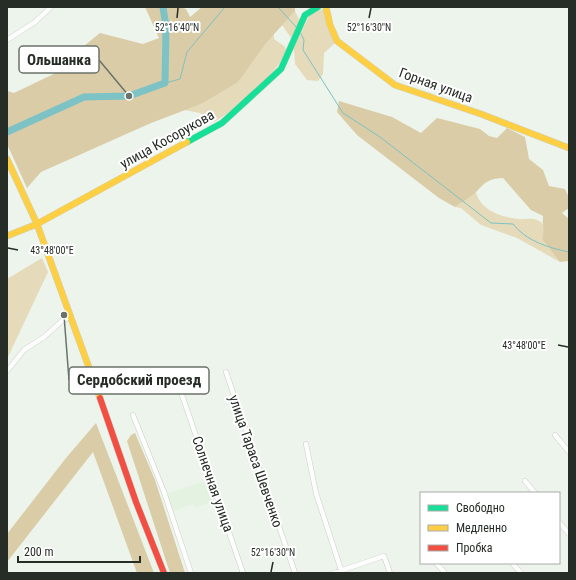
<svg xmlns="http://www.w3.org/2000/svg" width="576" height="580" font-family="'Roboto Condensed',sans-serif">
<rect width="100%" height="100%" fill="#ecf4eb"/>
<path fill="#e3f2e1" d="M207 480 214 501 195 508 193 504 174 511 167 494Z"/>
<path fill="#e5dab9" d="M322 9 325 10 327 27 335 43 324 53 323 74 318 81 307 80 295 64 294 48 307 20 311 14Z
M295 11 301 23 292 39 282 25Z
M274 34V39L284 46 287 51C277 73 236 110 214 122L210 121 200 113 184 110 201 104Z
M476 192C480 210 501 217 518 219 524 220 531 217 537 220 546 223 544 231 542 239L560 262 517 238 481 225 461 208 455 207Z
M42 258 48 272 7 359V279Z"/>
<path fill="#dacca6" d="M145 7H180L186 9 190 17 202 7H295V11L266 43 238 82 201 104 151 123 41 172 27 188 7 144V91L14 93 62 70 79 50 100 33 143 44 159 38Z
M339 101 392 117 421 133 437 118 480 129 489 136 497 138 507 128 525 137 529 159 543 170 549 186 565 189 569 198V208L562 213 569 219V261L560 262 542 239C545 228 542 226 543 216L531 210 503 178C487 179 486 182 476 192 470 198 461 202 455 207L439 198 357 135 337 112Z
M96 423 154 573H137L93 452 7 562V534L66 458Z
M135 433 155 480 185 573H170L127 441 131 435Z"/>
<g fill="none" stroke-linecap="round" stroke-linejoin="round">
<path stroke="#7dc2c4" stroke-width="1" d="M278 7 297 28
M300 32 304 40 303 50 343 113 380 137 491 223 513 224C526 241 549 248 569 252
M165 83 180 79 187 52 225 7"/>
<path stroke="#7dc2c4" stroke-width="7" d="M7 132 84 97 129 96 165 83 166 27 163 7"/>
<g stroke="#c9cfc8" stroke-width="5.5">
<path id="street" d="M7 40 35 22 51 7
M7 371 24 350 44 337 62 321 71 316
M226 372 295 573
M182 395 243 573
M133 415 164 492 191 573
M555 435 569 452
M306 444 316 493 342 573
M525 481 535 493
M559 522 569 534
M436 563 445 573
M512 563 521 573
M334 573 384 556 390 573"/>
</g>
<g stroke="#c9cfc8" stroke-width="7">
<path id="fast" d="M187 142 222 123 281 69 305 15 318 7"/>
</g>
<g stroke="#c9cfc8" stroke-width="7">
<path id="slow" d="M326 7 330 25 337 41 395 85 481 114 569 148
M7 159 37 224 100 398
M7 236 37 224 187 142"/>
</g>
<g stroke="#c9cfc8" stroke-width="7">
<path id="jam" d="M100 398 136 502 164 573"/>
</g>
<use href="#street" stroke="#fcfdfc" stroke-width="4.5"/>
<use href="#fast" stroke="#16e098" stroke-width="6"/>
<use href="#slow" stroke="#ffcf43" stroke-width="6"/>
<use href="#jam" stroke="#f24e42" stroke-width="6"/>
</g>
<path fill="none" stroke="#262c26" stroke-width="1.5" d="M177 18 178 8M369 18 371 8M8 248 18 250M558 345 568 347M271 572 273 562"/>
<g text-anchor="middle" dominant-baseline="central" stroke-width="4" stroke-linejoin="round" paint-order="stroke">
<g font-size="14" fill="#262c26" stroke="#fff">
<text transform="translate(436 85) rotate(20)">Горная улица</text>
<text transform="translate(167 139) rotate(-29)">улица Косорукова</text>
<text transform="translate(256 461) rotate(71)">улица Тараса Шевченко</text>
<text transform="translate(213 484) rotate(71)">Солнечная улица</text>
</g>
</g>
<g font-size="10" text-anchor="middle" fill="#262c26" stroke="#fff" stroke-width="4" stroke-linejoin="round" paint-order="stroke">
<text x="177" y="31">52°16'40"N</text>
<text x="369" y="31">52°16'30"N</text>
<text x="52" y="254">43°48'00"E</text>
<text x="524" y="349">43°48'00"E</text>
<text x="273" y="556">52°16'30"N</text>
</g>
<path fill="none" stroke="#6b726b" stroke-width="1.5" d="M129 96L99 60M64 315L69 380"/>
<g fill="#6b726b" stroke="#fff" stroke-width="1.5">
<circle cx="129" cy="96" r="4"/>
<circle cx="64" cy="315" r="4"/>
</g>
<g fill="#fff" stroke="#6b726b" stroke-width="1.5">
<rect x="19" y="46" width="80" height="27" rx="4"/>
<rect x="69" y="367" width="140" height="27" rx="4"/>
</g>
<g font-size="15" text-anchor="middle" font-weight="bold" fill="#262c26">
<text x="59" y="65">Ольшанка</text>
<text x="139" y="385">Сердобский проезд</text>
</g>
<rect width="576" height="580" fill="none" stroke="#262c26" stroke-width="16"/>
<rect x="420" y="492" width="140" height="72" fill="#ffffff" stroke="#a8aba8"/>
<rect x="428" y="505" width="20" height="6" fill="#16e098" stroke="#a8aba8"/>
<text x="456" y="512" font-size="12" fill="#262c26">Свободно</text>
<rect x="428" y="525" width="20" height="6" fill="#ffcf43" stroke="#a8aba8"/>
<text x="456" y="532" font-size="12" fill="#262c26">Медленно</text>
<rect x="428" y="545" width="20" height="6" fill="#f24e42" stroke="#a8aba8"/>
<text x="456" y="552" font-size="12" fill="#262c26">Пробка</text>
<path d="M18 556v6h122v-6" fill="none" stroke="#262c26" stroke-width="2"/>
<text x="24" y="556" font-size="12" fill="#262c26" stroke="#ffffff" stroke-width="3" paint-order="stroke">200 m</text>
</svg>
